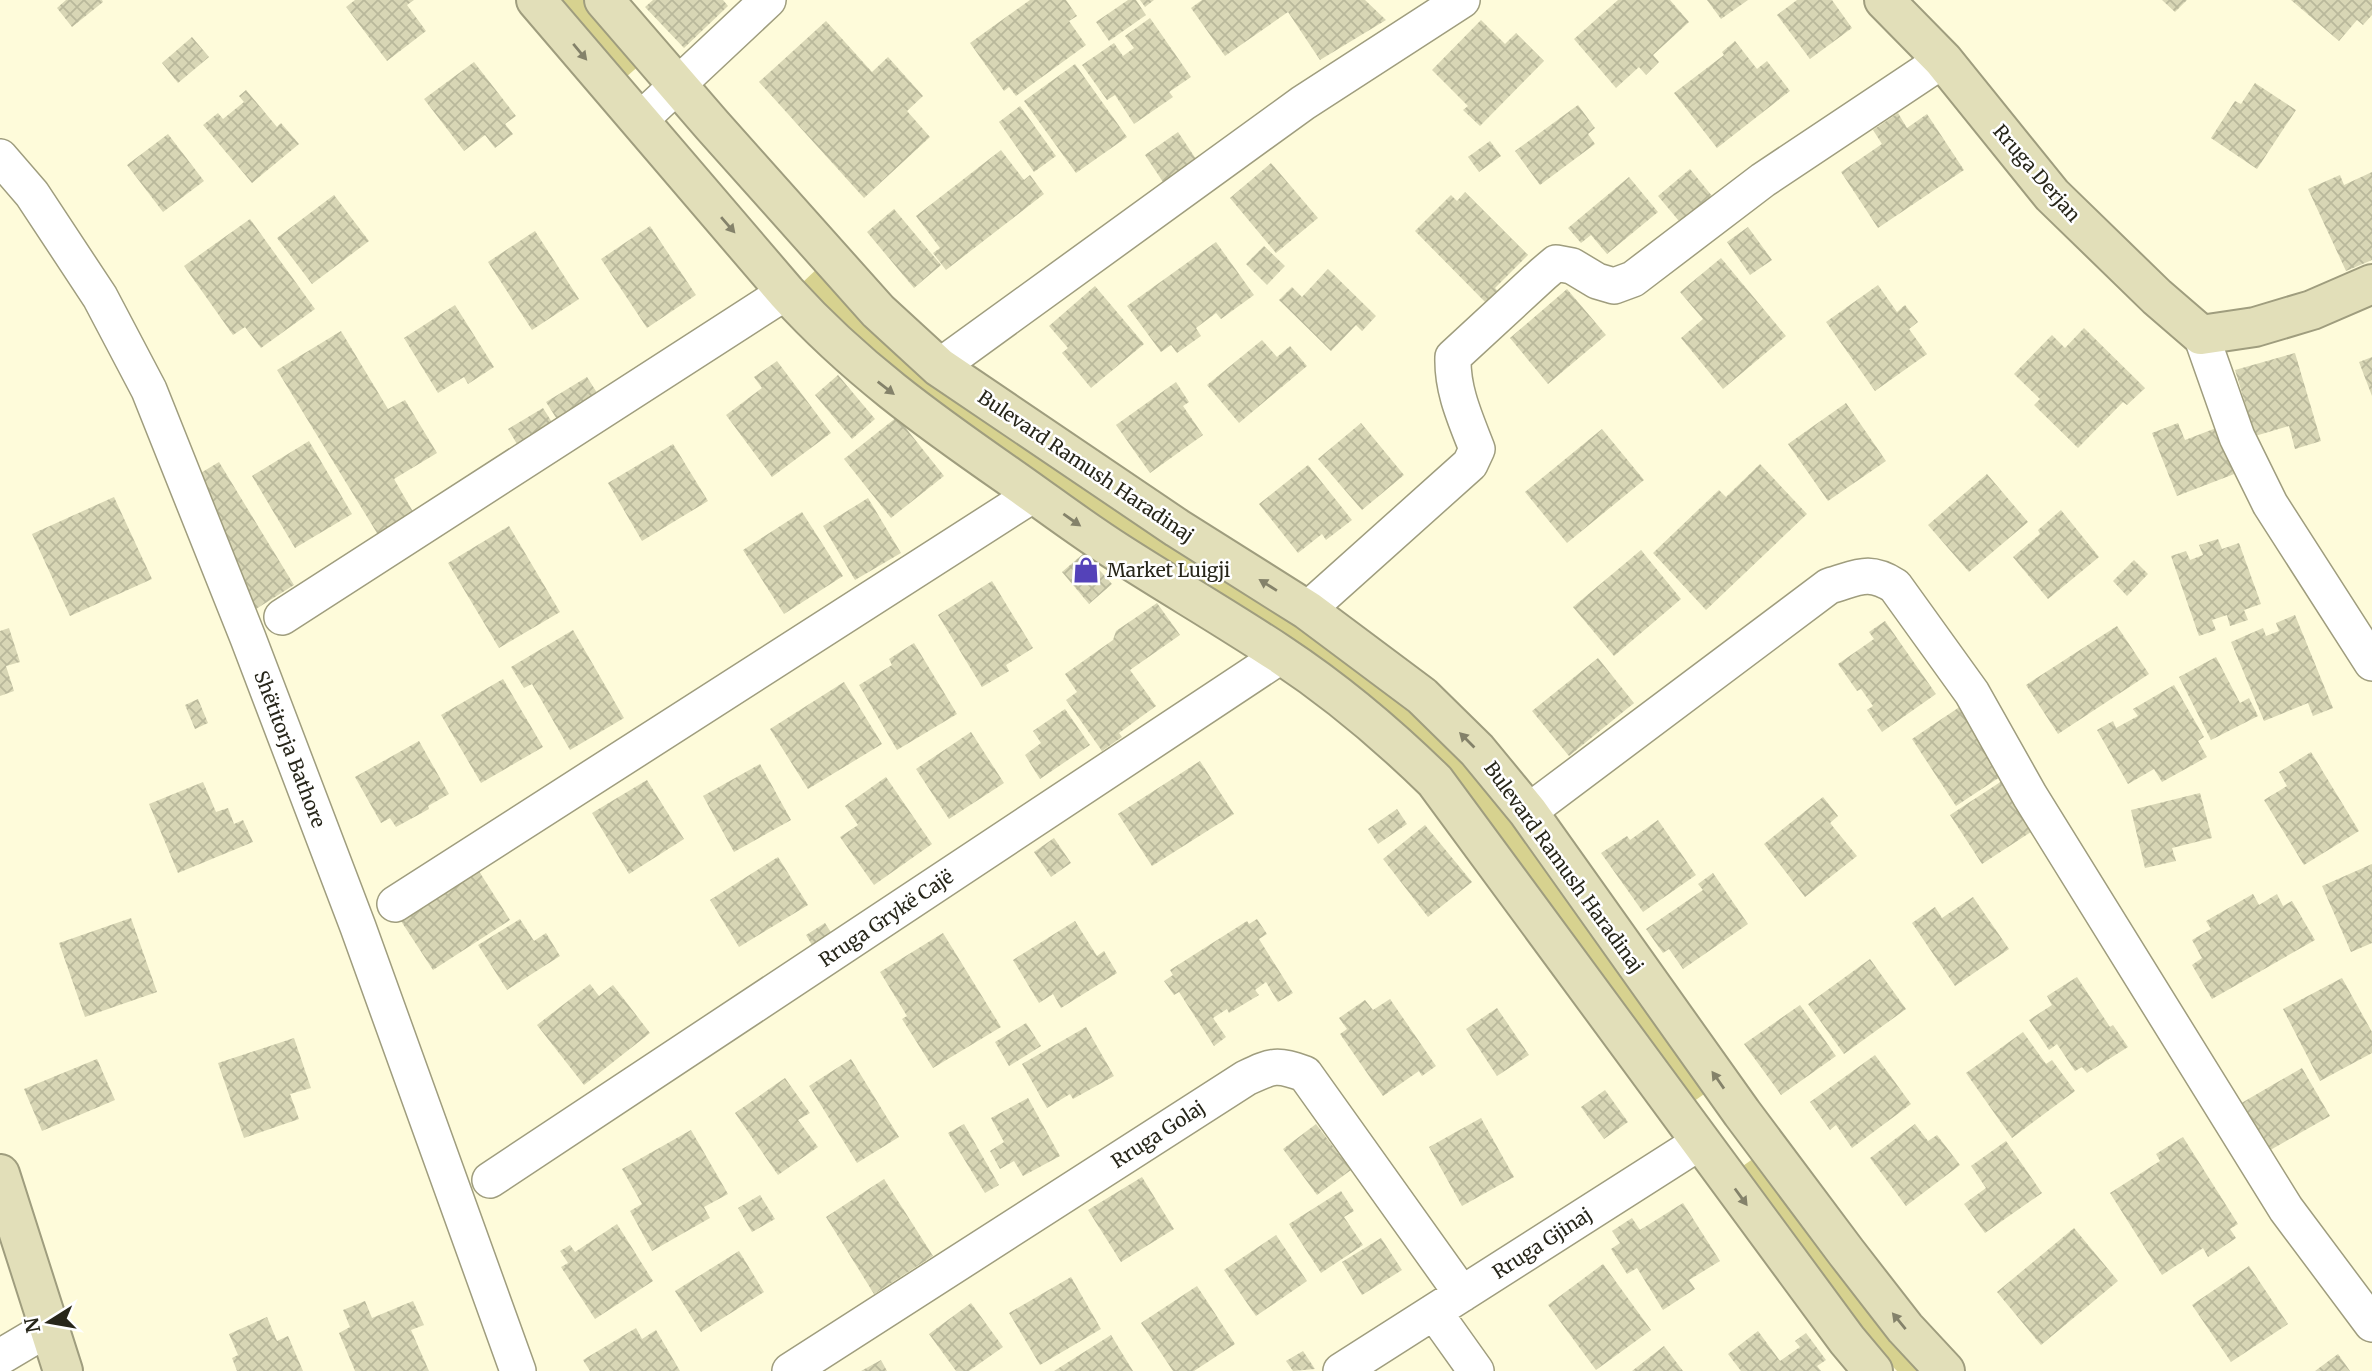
<svg xmlns="http://www.w3.org/2000/svg" width="2372" height="1371" font-family="Merriweather,serif">
<defs>
<pattern id="building-cross-hatch" width="8" height="8" patternUnits="userSpaceOnUse" patternTransform="scale(1.75)"><rect width="8" height="8" fill="#d8d6b5"/><path d="M0 0l8 8M0 8l8-8" fill="none" stroke="#b9b89b"/></pattern>
</defs>
<rect width="100%" height="100%" fill="#fefbda"/>
<path fill="#d7d28f" d="M558 0H587L642 63 625 78Z
M819 267 1390 688 1492 789 1707 1092 1690 1104 1475 803 1437 757 908 382 856 336 803 282Z
M1757 1156 1928 1371H1897L1883 1356 1740 1168Z"/>
<path fill="url(#building-cross-hatch)" d="M66 0H102L103 2 72 27 57 8Z
M355 0H414L407 5 426 31 387 61 346 7Z
M653 0H723L728 6 684 48 645 7Z
M1030 0H1066L1077 16 1069 21 1086 45 1016 96 1009 87 1004 91 970 43Z
M1128 0H1136L1146 15 1109 41 1096 22Z
M1140 0H1154L1145 7Z
M1202 0H1365L1386 20 1320 60 1288 12 1225 56 1191 8Z
M1618 0H1670L1689 22 1653 55 1659 62 1646 75 1639 67 1616 88 1574 39Z
M1707 0H1748L1721 19Z
M1797 0H1832L1852 28 1810 59 1777 15Z
M2162 0H2187L2175 12Z
M2291 0H2372V15L2363 25 2357 20 2339 41Z
M1150 18 1191 77 1169 92 1173 97 1134 124 1115 95 1107 100 1082 65 1114 43 1123 56 1134 48 1125 36Z
M1481 20 1505 44 1516 33 1544 61 1480 126 1463 110 1468 106 1432 70Z
M826 21 872 72 888 57 923 96 907 111 930 137 864 198 759 82Z
M192 37 209 57 178 83 162 63Z
M1735 41 1757 69 1767 61 1790 91 1717 148 1674 93 1724 55 1722 52Z
M474 62 516 116 505 124 513 134 495 148 485 135 464 151 424 99Z
M1075 64 1127 137 1076 173 1024 101Z
M2255 83 2296 110 2257 169 2211 138 2235 101 2241 104Z
M246 90 277 127 281 123 299 144 252 183 203 125 218 113 223 119 244 102 239 96Z
M1578 105 1595 128 1588 134 1595 144 1540 185 1515 151Z
M1020 106 1056 156 1034 172 999 122Z
M1898 113 1907 128 1927 114 1964 170 1878 228 1841 172 1882 144 1873 130Z
M1178 132 1196 159 1163 182 1145 155Z
M168 134 204 181 163 212 127 165Z
M1490 141 1501 156 1479 172 1468 157Z
M1001 150 1024 180 1030 175 1044 194 946 270 933 253 940 248 916 216Z
M1271 163 1318 218 1276 253 1230 198Z
M1690 169 1721 207 1689 233 1658 196Z
M2372 172V260L2346 271 2308 189 2340 175 2344 185Z
M1629 177 1658 212 1607 254 1591 235 1581 243 1568 228Z
M1465 192 1528 255 1495 288 1501 295 1490 307 1415 231 1451 195 1457 201Z
M334 195 369 241 312 284 277 238Z
M894 209 941 265 914 288 867 232Z
M250 219 315 309 261 348 245 327 233 335 184 266Z
M650 226 696 295 647 328 601 259Z
M1748 227 1772 260 1750 275 1727 242Z
M535 231 579 299 532 330 488 262Z
M1216 242 1254 295 1221 319 1216 313 1196 328 1201 336 1177 353 1171 345 1161 352 1127 306Z
M1264 246 1285 266 1267 285 1246 264Z
M1721 258 1786 336 1723 389 1681 338 1703 319 1680 292Z
M1328 269 1376 316 1362 331 1356 325 1331 351 1279 300 1292 287 1302 297Z
M1878 285 1897 312 1905 305 1918 322 1909 329 1927 354 1875 391 1826 322Z
M1095 286 1144 344 1091 388 1062 353 1068 348 1049 326Z
M1567 289 1606 335 1548 384 1510 338Z
M455 305 494 367 468 384 464 377 438 393 404 338Z
M2084 328 2145 388 2127 405 2123 402 2078 448 2034 405 2040 399 2014 374 2052 335 2065 348Z
M341 331 388 409 405 400 437 453 394 479 415 515 380 538 277 370Z
M1262 340 1277 357 1290 346 1307 366 1239 423 1207 385Z
M2295 353 2321 441 2295 449 2289 426 2255 436 2235 370Z
M2372 357V396L2359 362Z
M777 361 831 433 772 477 726 415 762 388 754 377Z
M838 375 875 419 852 439 815 395Z
M587 377 601 399 560 424 546 402Z
M1176 382 1189 402 1183 406 1203 435 1150 473 1116 425Z
M1846 403 1886 461 1828 501 1788 444Z
M543 408 555 427 520 449 508 429Z
M897 417 944 476 891 518 844 459Z
M1361 423 1404 475 1362 510 1318 459Z
M2178 423 2185 440 2224 425 2242 471 2177 496 2152 433Z
M1602 429 1644 480 1567 543 1525 492Z
M309 441 352 514 295 548 252 476Z
M673 444 708 501 642 541 608 483Z
M219 462 294 585 253 611 194 477Z
M1760 464 1807 514 1706 610 1653 553 1719 490 1726 497Z
M1308 465 1352 520 1326 540 1322 534 1298 553 1259 504Z
M1987 474 2028 522 1969 572 1928 525Z
M114 497 152 579 70 616 32 534Z
M868 498 901 553 855 580 823 526Z
M2061 510 2099 557 2048 599 2013 557 2040 534 2038 530Z
M802 512 843 576 784 614 743 550Z
M509 526 560 612 499 648 448 563Z
M2218 539 2222 549 2239 543 2261 604 2244 610 2248 620 2230 626 2227 615 2212 620 2216 630 2199 636 2171 556 2186 551 2190 560 2203 555 2199 545Z
M1641 550 1681 599 1614 656 1573 607Z
M1084 553 1112 584 1089 604 1062 572Z
M2134 560 2148 574 2127 596 2113 581Z
M992 581 1033 648 1006 665 1009 671 982 687 938 615Z
M1157 603 1180 635 1130 670 1156 706 1119 733 1122 737 1102 751 1066 700 1077 692 1065 674 1113 640 1116 631Z
M2295 615 2333 708 2313 716 2308 703 2264 721 2231 642 2263 628 2266 636 2279 631 2276 623Z
M1885 621 1936 694 1882 732 1867 710 1873 706 1861 689 1857 691 1838 664 1874 639 1869 632Z
M2117 626 2149 674 2058 734 2026 685Z
M9 628 20 662 6 666 14 691 0 696V631Z
M573 630 624 718 570 750 532 684 524 688 511 667Z
M914 643 957 714 897 750 859 685 892 665 889 659Z
M2216 657 2240 703 2249 698 2258 716 2211 740 2179 677Z
M1598 658 1634 703 1569 756 1532 711Z
M503 679 543 747 481 783 441 715Z
M844 682 882 744 808 789 770 729Z
M2174 685 2204 737 2198 741 2207 757 2162 782 2154 769 2128 784 2097 730 2113 721 2116 728 2138 716 2133 709Z
M198 699 208 723 195 729 185 705Z
M1961 706 2006 773 1956 806 1912 739Z
M1065 709 1090 745 1040 779 1025 755 1041 743 1033 731Z
M971 732 1004 783 949 819 916 769Z
M419 741 449 794 428 806 429 809 396 827 390 818 381 823 355 777Z
M2311 752 2359 831 2304 865 2264 800 2287 786 2279 772Z
M1200 761 1234 814 1152 866 1118 814Z
M760 764 791 820 734 852 703 796Z
M886 777 932 844 874 885 840 837 858 825 845 806Z
M2005 779 2037 828 1982 864 1950 815Z
M647 780 684 839 629 874 592 813Z
M203 782 216 812 228 808 234 824 243 820 253 842 178 873 149 804Z
M2200 793 2212 838 2172 848 2176 861 2145 868 2131 810Z
M1823 797 1838 816 1830 823 1857 856 1805 897 1764 844Z
M1397 809 1407 824 1378 844 1368 829Z
M1658 820 1696 875 1643 912 1601 853 1627 836 1630 840Z
M1425 825 1472 882 1428 917 1383 859Z
M1054 838 1071 863 1051 877 1034 852Z
M778 857 808 905 739 947 710 900Z
M2372 864V943L2351 952 2322 886Z
M475 865 510 920 433 970 397 915Z
M1713 873 1748 924 1683 969 1669 949 1663 953 1646 929 1703 890 1698 884Z
M2253 894 2259 905 2277 894 2283 906 2292 901 2315 940 2212 999 2192 965 2202 958 2192 940 2211 929 2206 921Z
M1973 897 2009 949 1955 986 1912 923 1935 907 1942 918Z
M131 918 157 992 85 1017 59 943Z
M520 919 534 941 546 933 560 956 507 990 478 945Z
M1257 919 1267 934 1259 939 1293 993 1278 1002 1266 982 1255 990 1259 995 1229 1013 1227 1009 1213 1018 1226 1037 1214 1046 1179 992 1174 995 1164 981 1173 975 1170 970 1247 921 1249 924Z
M1075 921 1097 956 1104 951 1117 973 1061 1008 1053 994 1039 1003 1013 960Z
M825 923 839 945 819 957 806 935Z
M943 933 1001 1027 933 1068 902 1019 907 1016 880 972Z
M1870 959 1906 1009 1844 1054 1808 1004Z
M2077 977 2110 1027 2113 1025 2128 1047 2087 1073 2082 1067 2075 1071 2057 1044 2049 1050 2029 1020 2052 1005 2047 996Z
M2342 978 2372 1032V1053L2320 1081 2283 1009Z
M590 984 599 996 613 985 650 1033 584 1085 537 1025Z
M1390 999 1436 1066 1422 1076 1419 1071 1383 1096 1340 1034 1347 1029 1339 1018 1365 1000 1373 1010Z
M1800 1005 1836 1056 1781 1095 1744 1044Z
M1497 1008 1529 1055 1497 1076 1466 1029Z
M1026 1023 1041 1046 1009 1066 995 1042Z
M1086 1027 1114 1076 1073 1099 1070 1094 1047 1108 1022 1064Z
M2023 1032 2046 1064 2052 1060 2075 1091 2012 1138 1966 1073Z
M294 1038 311 1088 290 1094 299 1119 244 1138 218 1063Z
M1875 1055 1911 1104 1852 1148 1836 1125 1830 1130 1810 1102Z
M97 1059 115 1100 42 1131 24 1089Z
M851 1059 899 1137 857 1163 809 1086Z
M2302 1068 2330 1116 2265 1153 2238 1105Z
M785 1078 810 1113 798 1120 818 1147 778 1175 735 1113Z
M1605 1090 1628 1122 1604 1139 1581 1107Z
M1028 1098 1060 1156 1023 1176 1014 1161 1000 1169 990 1151 1004 1142 991 1118Z
M1481 1118 1514 1177 1462 1206 1429 1147Z
M964 1124 999 1185 985 1193 948 1133Z
M1316 1124 1351 1170 1317 1195 1283 1149Z
M1915 1124 1928 1141 1937 1135 1960 1165 1906 1206 1870 1158Z
M691 1130 728 1194 704 1207 710 1218 652 1251 630 1211 642 1204 622 1169Z
M2183 1137 2238 1224 2230 1229 2236 1238 2208 1257 2203 1248 2162 1275 2110 1193 2160 1161 2156 1154Z
M2006 1141 2042 1193 1985 1233 1964 1204 1986 1188 1971 1166Z
M1142 1177 1174 1229 1121 1262 1088 1210Z
M884 1179 933 1256 874 1294 826 1217Z
M1341 1191 1354 1211 1344 1217 1363 1245 1321 1273 1289 1224Z
M760 1195 775 1219 752 1232 738 1208Z
M1683 1203 1720 1261 1689 1280 1695 1289 1663 1310 1637 1268 1627 1274 1611 1249 1620 1243 1612 1231 1632 1218 1640 1230Z
M617 1224 653 1281 595 1319 561 1267 568 1263 560 1251 570 1245 575 1252Z
M2074 1228 2118 1281 2041 1345 1997 1292Z
M1276 1235 1307 1281 1256 1316 1224 1270Z
M1381 1238 1402 1270 1362 1295 1342 1262Z
M739 1251 764 1292 701 1332 675 1291Z
M1603 1264 1651 1330 1596 1370 1548 1305Z
M2249 1266 2288 1324 2231 1362 2192 1305Z
M1071 1277 1101 1329 1040 1365 1009 1313Z
M1197 1286 1235 1344 1194 1371H1173L1141 1323Z
M365 1301 372 1318 413 1301 424 1325 411 1330 429 1371H355L339 1333 350 1327 343 1310Z
M971 1303 1003 1347 969 1371H956L929 1334Z
M267 1317 277 1341 288 1336 303 1371H237L232 1358 238 1355 229 1334Z
M636 1328 642 1339 656 1330 680 1371H590L583 1360Z
M1758 1331 1780 1361 1800 1347 1795 1341 1806 1333 1826 1360 1817 1366 1821 1371H1741L1728 1354Z
M1111 1335 1133 1371H1054Z
M1664 1346 1683 1371H1632Z
M1303 1351 1315 1369 1293 1371 1286 1361Z
M2338 1354 2350 1371H2315Z
M881 1360 887 1371H861Z"/>
<g fill="none" stroke-linecap="round" stroke-linejoin="round">
<g stroke="#9f9d7e" stroke-width="38">
<path id="street" d="M639 121 768 0
M0 157 32 194 100 297 149 390 248 638 358 927 518 1371
M2201 335 2237 437 2270 504 2372 663
M939 367 1303 103 1462 0
M1307 610 1470 464 1477 449C1465 418 1452 390 1453 357L1543 274 1556 263 1572 266 1597 281 1614 286 1633 279 1763 180 1943 60
M282 617 786 292
M1528 812 1829 586C1858 578 1868 569 1895 586L1972 693 2030 796 2286 1209 2372 1324
M395 904 1034 494
M490 1180 1282 655
M1434 1312 1476 1371
M0 1357 49 1328
M790 1371 1246 1078C1273 1065 1277 1064 1305 1074L1462 1294
M1341 1371 1700 1142"/>
</g>
<g stroke="#9f9d7e" stroke-width="42">
<path id="secondary" d="M536 0 786 292C854 367 928 420 1010 477 1046 502 1081 529 1119 553 1172 587 1227 619 1280 654 1336 691 1387 734 1435 781L1847 1340 1873 1371
M604 0 712 125 878 311 939 367 1177 528 1307 610 1422 696 1477 750 1528 812 1742 1113 1846 1252 1905 1328 1945 1371
M1884 0 1943 60 2052 195 2157 297 2201 335 2255 327 2312 310 2372 284
M0 1174 63 1371"/>
</g>
<use href="#street" stroke="#fff" stroke-width="35"/>
<use href="#secondary" stroke="#e2dfb9" stroke-width="38"/>
</g>
<defs><path id="oneway-solid" d="M-6-.8H1V-3.2L6.5 0L1 3.2V.8H-6Z" transform="scale(1.75)"/></defs>
<g fill="#84826a">
<use href="#oneway-solid" transform="translate(580 52) rotate(50)"/>
<use href="#oneway-solid" transform="translate(728 225) rotate(49)"/>
<use href="#oneway-solid" transform="translate(886 388) rotate(38)"/>
<use href="#oneway-solid" transform="translate(1072 520) rotate(35)"/>
<use href="#oneway-solid" transform="translate(1268 585) rotate(-148)"/>
<use href="#oneway-solid" transform="translate(1467 740) rotate(-135)"/>
<use href="#oneway-solid" transform="translate(1718 1080) rotate(-125)"/>
<use href="#oneway-solid" transform="translate(1741 1197) rotate(54)"/>
<use href="#oneway-solid" transform="translate(1899 1321) rotate(-129)"/>
</g>
<defs>
<g id="shop-bare" transform="scale(2.1)"><path d="M-5-2.5h2.3a2.7 3.5 0 0 1 5.4 0H5L5.5 6h-11ZM-1.5-2.5h3a1.5 2.3 0 0 0-3 0Z" fill="#5442b9" stroke="#fff" stroke-width="2.5" paint-order="stroke"/></g>
</defs>
<g fill-rule="evenodd">
<use href="#shop-bare" x="1086" y="570"/>
</g>
<g text-anchor="middle" dominant-baseline="central" stroke-width="5" stroke-linejoin="round" paint-order="stroke">
<g font-size="19" fill="#27261a" stroke="#fff">
<text transform="translate(2037 173) rotate(49)">Rruga Derjan</text>
<text transform="translate(1086 466) rotate(34)">Bulevard Ramush Haradinaj</text>
<text transform="translate(290 749) rotate(69)">Shëtitorja Bathore</text>
<text transform="translate(1564 867) rotate(54)">Bulevard Ramush Haradinaj</text>
<text transform="translate(886 918) rotate(-34)">Rruga Grykë Cajë</text>
<text transform="translate(1158 1134) rotate(-33)">Rruga Golaj</text>
<text transform="translate(1542 1243) rotate(-33)">Rruga Gjinaj</text>
</g>
<g font-size="19" fill="#27261a" stroke="#fff" text-anchor="start">
<text x="1107" y="570">Market Luigji</text>
</g>
</g>
<g transform="translate(49 1322) rotate(259)" stroke="#ffffff" stroke-width="5" paint-order="stroke">
<path d="M0-5L12 26L0 18L-12 26Z" fill="#27261a"/>
<text y="-10" font-size="19" font-weight="bold" text-anchor="middle" fill="#27261a">N</text>
</g>
</svg>
